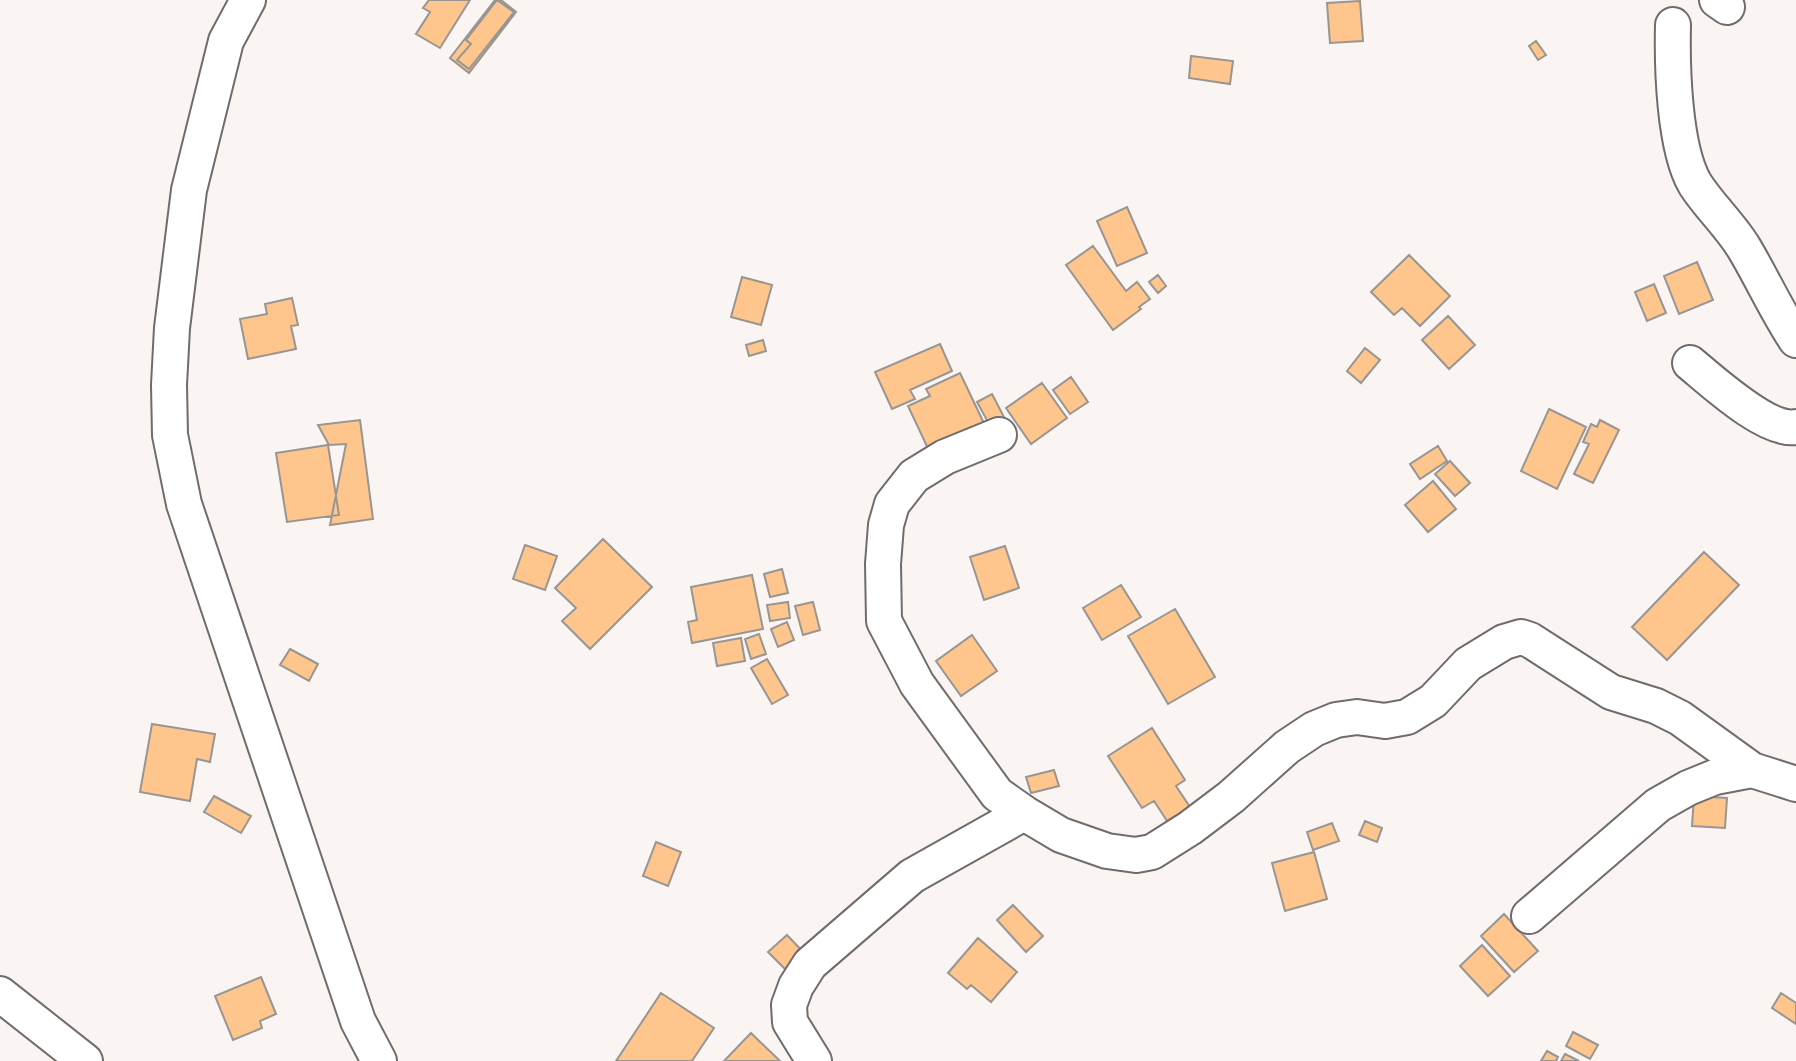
<svg xmlns="http://www.w3.org/2000/svg" width="1796" height="1061" font-family="'Asap Condensed',sans-serif">
<rect width="100%" height="100%" fill="#faf5f3"/>
<path fill="#fec68d" stroke="#999592" stroke-width="2" d="M429 0H470L440 48 416 34 430 12 423 8Z
M495 0H501L516 12 469 73 450 58Z
M497 0 514 12 469 69 457 60 471 44 466 40Z
M1360 1 1363 41 1330 43 1327 3Z
M1536 41 1546 55 1538 60 1529 46Z
M1191 56 1233 61 1230 84 1189 78Z
M1127 207 1147 253 1117 266 1097 221Z
M1093 246 1126 291 1137 282 1150 299 1139 307 1141 309 1113 330 1066 265Z
M1409 255 1450 296 1420 326 1402 308 1394 315 1371 292Z
M1697 262 1713 300 1679 314 1664 276Z
M1158 275 1166 286 1158 293 1149 282Z
M742 277 772 285 761 325 731 317Z
M1654 284 1666 313 1647 321 1635 292Z
M292 298 298 325 291 326 296 349 248 359 240 319 267 314 265 304Z
M1448 316 1475 345 1449 369 1422 340Z
M763 340 766 351 749 356 746 345Z
M940 344 952 371 910 390 915 399 892 409 875 372Z
M1365 348 1380 360 1361 383 1347 371Z
M960 373 991 438 932 457 908 406 930 396 926 389Z
M1071 377 1088 402 1070 414 1053 390Z
M1042 383 1067 418 1031 444 1006 408Z
M992 394 1004 417 989 424 977 402Z
M1549 409 1586 427 1557 489 1521 471Z
M360 420 373 519 330 525 346 444 329 445 318 425Z
M1600 420 1619 430 1593 483 1574 474 1589 444 1583 442 1591 424 1597 427Z
M328 445 339 515 287 522 276 453Z
M1438 446 1447 461 1420 479 1410 464Z
M1450 461 1470 483 1455 496 1435 474Z
M1433 481 1456 509 1428 532 1405 505Z
M603 539 652 587 590 649 562 621 576 608 555 588Z
M525 545 557 556 545 590 513 579Z
M1005 546 1019 588 984 600 970 557Z
M1704 552 1739 585 1667 660 1632 627Z
M782 569 788 593 770 597 764 574Z
M752 575 763 629 692 643 688 622 697 620 691 587Z
M1121 585 1141 617 1102 640 1083 608Z
M788 602 790 618 770 621 767 605Z
M813 602 820 630 803 635 795 606Z
M1175 609 1215 677 1168 704 1128 636Z
M787 622 794 640 778 647 771 629Z
M759 634 766 654 751 659 745 639Z
M972 635 997 671 961 696 936 661Z
M741 638 745 661 717 666 713 643Z
M290 649 318 664 309 681 280 665Z
M767 659 788 695 772 704 751 668Z
M152 724 215 734 210 762 197 759 190 801 140 792Z
M1152 728 1185 780 1176 786 1190 807 1167 821 1154 801 1142 808 1108 756Z
M1054 770 1059 786 1031 793 1026 777Z
M214 796 251 816 241 833 204 812Z
M1694 796 1727 798 1725 828 1692 826Z
M1365 821 1382 828 1377 842 1359 835Z
M1332 823 1339 841 1313 850 1307 832Z
M656 842 681 852 668 886 643 876Z
M1314 852 1327 899 1285 911 1272 863Z
M1013 905 1043 936 1026 952 997 920Z
M1504 914 1538 951 1514 972 1481 936Z
M787 935 806 955 788 972 768 952Z
M978 938 1017 972 991 1002 971 985 967 989 948 973Z
M1482 945 1510 976 1488 996 1460 966Z
M261 977 276 1014 260 1021 262 1028 233 1040 215 996Z
M661 993 714 1028 692 1061H616Z
M1781 993 1796 1003V1024L1772 1008Z
M1573 1032 1598 1045 1590 1059 1566 1046Z
M751 1033 780 1061H724Z
M1547 1051 1558 1057 1556 1061H1541Z
M1565 1054 1579 1061H1561Z"/>
<g fill="none" stroke-linecap="round" stroke-linejoin="round">
<g stroke="#706c6b" stroke-width="38">
<path id="street" d="M248 0 226 41 189 190 172 328 169 385 170 435 184 504 358 1021 379 1061
M1717 0 1727 7
M1673 25C1672 67 1674 148 1695 184 1709 206 1730 225 1744 248 1762 278 1776 310 1796 340
M1690 363C1713 382 1767 432 1796 427
M999 435 945 457 914 476 892 504 886 525 883 564 884 621 917 684 997 794 1024 813 1061 835 1107 851 1136 855 1152 852 1190 828 1231 797 1287 747 1314 729 1336 720 1357 717 1385 721 1407 717 1433 701 1468 664 1504 642 1521 637 1530 640 1611 692 1656 706 1680 718 1752 770 1796 784
M1529 916 1658 805 1688 788 1715 777 1752 770
M0 994 85 1061
M814 1061 790 1022 789 1005 796 986 810 964 912 876 1024 813"/>
</g>
<use href="#street" stroke="#fff" stroke-width="34"/>
</g>
</svg>
